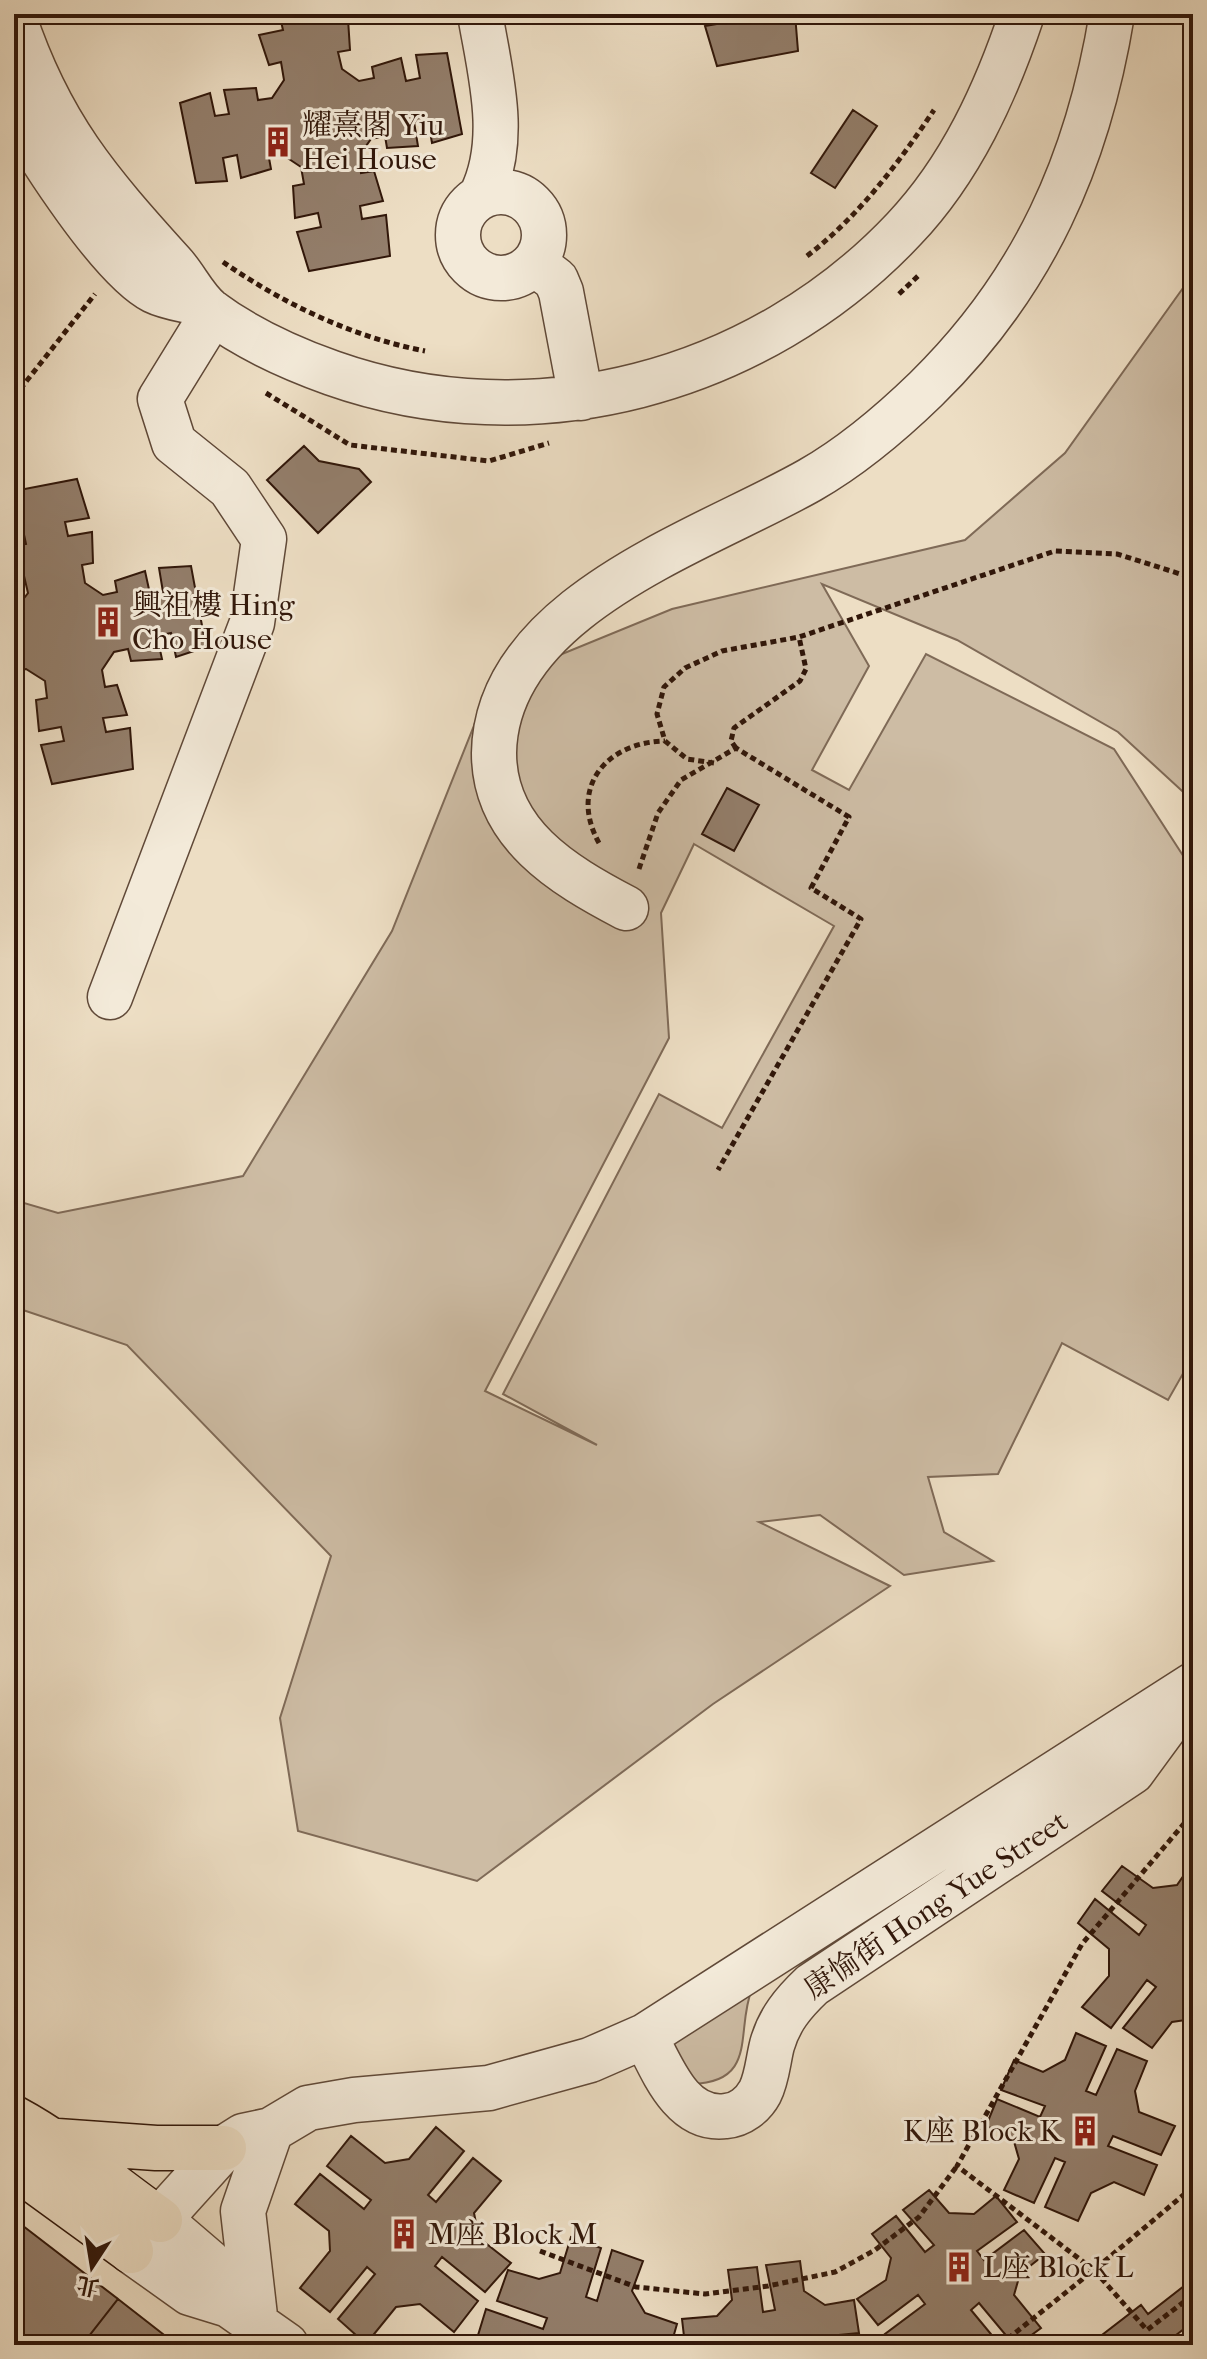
<svg xmlns="http://www.w3.org/2000/svg" width="1207" height="2359" font-family="'IM FELL French Canon','Noto Serif TC',serif">
<rect width="100%" height="100%" fill="#eddec4"/>
<filter id="stains"><feTurbulence type="fractalNoise" baseFrequency=".0025" numOctaves="4"/><feColorMatrix values="0 0 0 0 .2 0 0 0 0 .09 0 0 0 0 .02 0 0 0 .5 -.17"/></filter>
<radialGradient id="worn" r=".72"><stop offset=".6" stop-color="#630" stop-opacity="0"/><stop offset="1" stop-color="#630" stop-opacity=".3"/></radialGradient>
<path fill="#cdbca4" stroke="#7f6a57" stroke-width="2" fill-rule="evenodd" d="M1193 274V801L1118 732 957 640 822 584 869 666 812 770 849 790 926 654 1114 749 1193 871V1356L1168 1400 1062 1343 998 1474 928 1477 944 1532 993 1561 904 1575 820 1515 759 1522 890 1586 713 1704 477 1881 298 1831 280 1718 331 1556 127 1345 14 1307V1200L58 1213 243 1176 392 931 491 683 672 609 965 540 1065 453ZM694 844 834 926 722 1128 659 1094 503 1394 597 1445 485 1391 669 1038 661 913Z
M752 1989C735 2030 759 2082 692 2084L650 2049Z"/>
<path fill="#937e6b" stroke="#31170a" stroke-width="2" d="M255 14H323L324 23 348 19 350 50 338 52 342 69 359 81 374 78 372 67 401 58 406 81 420 78 416 55 447 53 462 134 432 143 428 120 414 122 418 146 387 148 385 136 371 139 359 156 361 173 374 171 383 201 360 206 362 219 386 215 390 256 309 271 297 232 321 227 318 213 295 218 293 186 304 184 301 167 283 155 269 158 271 169 241 178 237 155 223 158 227 181 196 183 180 103 210 93 215 116 229 114 224 90 256 88 258 100 272 98 284 80 281 62 269 65 259 35 283 30 280 17 257 21Z
M727 14H795L798 51 717 66 705 26 729 22Z
M853 110 877 126 835 188 811 173Z
M304 446 319 461 359 469 371 482 318 533 267 480Z
M77 479 89 518 65 522 68 536 92 532 93 563 82 565 85 583 103 595 117 592 115 581 145 571 150 594 163 592 159 568 191 566 206 647 176 657 171 633 157 636 162 659 131 661 128 649 114 652 102 670 105 687 117 685 127 715 103 718 106 732 130 728 133 769 52 784 41 745 64 741 61 727 39 731 36 700 47 698 45 681 26 669 14 671V611L28 593 24 576 14 578V546L26 544 23 530 14 532V491Z
M727 788 759 805 734 851 702 834Z
M1193 1862V2019L1172 2022 1152 2048 1123 2028 1156 1987 1147 1980 1111 2028 1082 2007 1109 1976V1949L1078 1923 1095 1899 1139 1935 1146 1925 1102 1891 1122 1866 1153 1888 1177 1885Z
M1076 2033 1106 2046 1086 2091 1096 2095 1117 2049 1147 2061 1135 2091 1139 2112 1175 2126 1161 2155 1113 2136 1108 2146 1157 2165 1144 2195 1114 2182 1091 2193 1078 2221 1045 2207 1065 2162 1055 2158 1034 2203 1004 2190 1019 2159 1013 2138 986 2126 997 2099 1040 2117 1045 2106 1001 2090 1014 2060 1043 2072 1065 2060Z
M436 2127 464 2151 428 2195 436 2202 473 2158 501 2181 474 2213 479 2238 511 2263 485 2292 442 2257 435 2266 478 2301 454 2332 420 2304 396 2307 366 2344 338 2319 375 2274 367 2267 330 2312 300 2288 330 2251 329 2231 295 2204 320 2174 364 2209 371 2200 327 2166 351 2136 385 2163 409 2159Z
M929 2190 949 2213 974 2214 996 2196 1017 2222 977 2251 984 2260 1024 2230 1045 2254 1020 2274 1014 2295 1041 2328 1018 2345H1014L979 2303 971 2310 1000 2345H894L885 2334 925 2304 918 2295 878 2325 857 2299 886 2280 891 2258 872 2234 896 2216 925 2252 934 2245 903 2210Z
M14 2219 118 2299 82 2345H14Z
M571 2237 601 2248 586 2297 597 2301 612 2250 643 2261 632 2291 645 2313 677 2324 671 2345H630L617 2340 616 2345H475L486 2309 543 2329 547 2318 497 2301 508 2270 539 2279 560 2273Z
M800 2261 804 2291 825 2305 854 2300 859 2333 809 2338 811 2345H685L682 2319 717 2316 732 2300 728 2270 757 2267 763 2312 775 2310 766 2265Z
M1193 2279V2322L1163 2345H1089L1141 2305 1148 2314Z
M118 2299 177 2345H82Z"/>
<g fill="none" stroke-linecap="round" stroke-linejoin="round">
<g stroke="#604938" stroke-width="47">
<path id="minor" d="M480 14C490 73 509 140 481 196
M14 18C50 126 98 181 172 263 186 278 194 298 210 311 246 338 290 358 332 373 533 444 759 383 904 229 961 169 996 92 1022 14
M14 110C37 154 111 269 154 291 168 298 187 300 202 304
M458 235a43 43 0 1 1 86 0a43 43 0 1 1-86 0Z
M534 263 556 280 561 292 581 398
M626 908C563 875 494 834 494 753 496 606 705 540 810 480 852 456 891 423 926 389 1034 283 1088 161 1112 14
M110 997 252 623 264 539 230 488 174 443 160 399 213 313
M645 2036C662 2068 681 2122 726 2116 740 2115 753 2105 760 2092 767 2078 768 2061 772 2045 779 2020 793 2003 812 1985L1132 1772 1184 1701
M160 2220 209 2262 229 2305
M256 2325 243 2211 271 2130
M286 2345 229 2305 190 2293 131 2251 224 2148 243 2136 271 2130 308 2108 354 2100 489 2088 590 2060 645 2036 1193 1685"/>
</g>
<g stroke="#31170a" stroke-width="47">
<path id="highway" d="M14 2118C66 2146 111 2186 160 2220
M57 2141 156 2148H224
M14 2166 131 2251"/>
</g>
<path stroke="#31170a" stroke-width="5" stroke-dasharray="6 4" stroke-linecap="butt" d="M807 256C859 216 898 164 934 110
M223 262C284 304 352 337 425 351
M899 294 918 276
M266 393 350 445 489 461 549 443
M14 397 95 294
M736 748 731 741 734 728 800 681 806 669 799 637
M714 763 687 759 665 741 657 714 664 687 685 668 722 651 799 637 1055 551 1117 554 1193 578
M599 843C568 787 607 742 665 741
M639 869 658 813 681 780 736 748 849 817 811 888 861 919 718 1170
M1193 2187 1094 2270 1147 2330 1193 2295
M540 2251 636 2287 705 2294 768 2286 835 2272 875 2250 919 2217 957 2166
M1000 2345 1094 2270 957 2166 1082 1944 1193 1813"/>
<use href="#minor" stroke="#f3ead9" stroke-width="44"/>
<use href="#highway" stroke="#eddec4" stroke-width="44"/>
</g>
<defs>
<g id="building-bare" transform="scale(2.4)"><path d="M-4-6H4V6H1V3H-1V6H-4ZM-2.5-4.3h1.7v1.8h-1.7ZM.8-4.3h1.7v1.8H.8ZM-2.5-1h1.7V.8h-1.7ZM.8-1h1.7V.8H.8Z" fill="#8f2418" stroke="#f3ead9" stroke-width="2.5" paint-order="stroke"/></g>
</defs>
<g fill-rule="evenodd">
<use href="#building-bare" x="278" y="142"/>
<use href="#building-bare" x="108" y="622"/>
<use href="#building-bare" x="1085" y="2131"/>
<use href="#building-bare" x="404" y="2234"/>
<use href="#building-bare" x="959" y="2267"/>
</g>
<g text-anchor="middle" dominant-baseline="central" stroke-width="6" stroke-linejoin="round" paint-order="stroke">
<g font-size="30" fill="#31170a" stroke="#f3ead9" text-anchor="start">
<text x="302" y="125">耀熹閣 Yiu<tspan x="302" dy="34">Hei House</tspan></text>
<text x="132" y="605">興祖樓 Hing<tspan x="132" dy="34">Cho House</tspan></text>
<text x="1061" y="2131" text-anchor="end">K座 Block K</text>
<text x="428" y="2234">M座 Block M</text>
<text x="983" y="2267">L座 Block L</text>
</g>
<g font-size="30" fill="#31170a" stroke="#f3ead9">
<text transform="translate(936 1905) rotate(-34)">康愉街 Hong Yue Street</text>
</g>
</g>
<rect width="1207" height="2359" fill="none" stroke="#eddec4" stroke-width="48"/>
<rect x="16" y="16" width="1175" height="2327" fill="none" stroke="#31170a" stroke-width="4"/>
<rect x="24" y="24" width="1159" height="2311" fill="none" stroke="#31170a" stroke-width="2"/>
<g transform="translate(92 2267) rotate(192)" stroke="#f3ead9" stroke-width="6" paint-order="stroke">
<path d="M0-6L14 30L0 20L-14 30Z" fill="#31170a"/>
<text y="-12" font-size="22" font-weight="bold" text-anchor="middle" fill="#31170a">北</text>
</g>
<rect width="100%" height="100%" filter="url(#stains)"/>
<rect width="100%" height="100%" fill="url(#worn)"/>
</svg>
